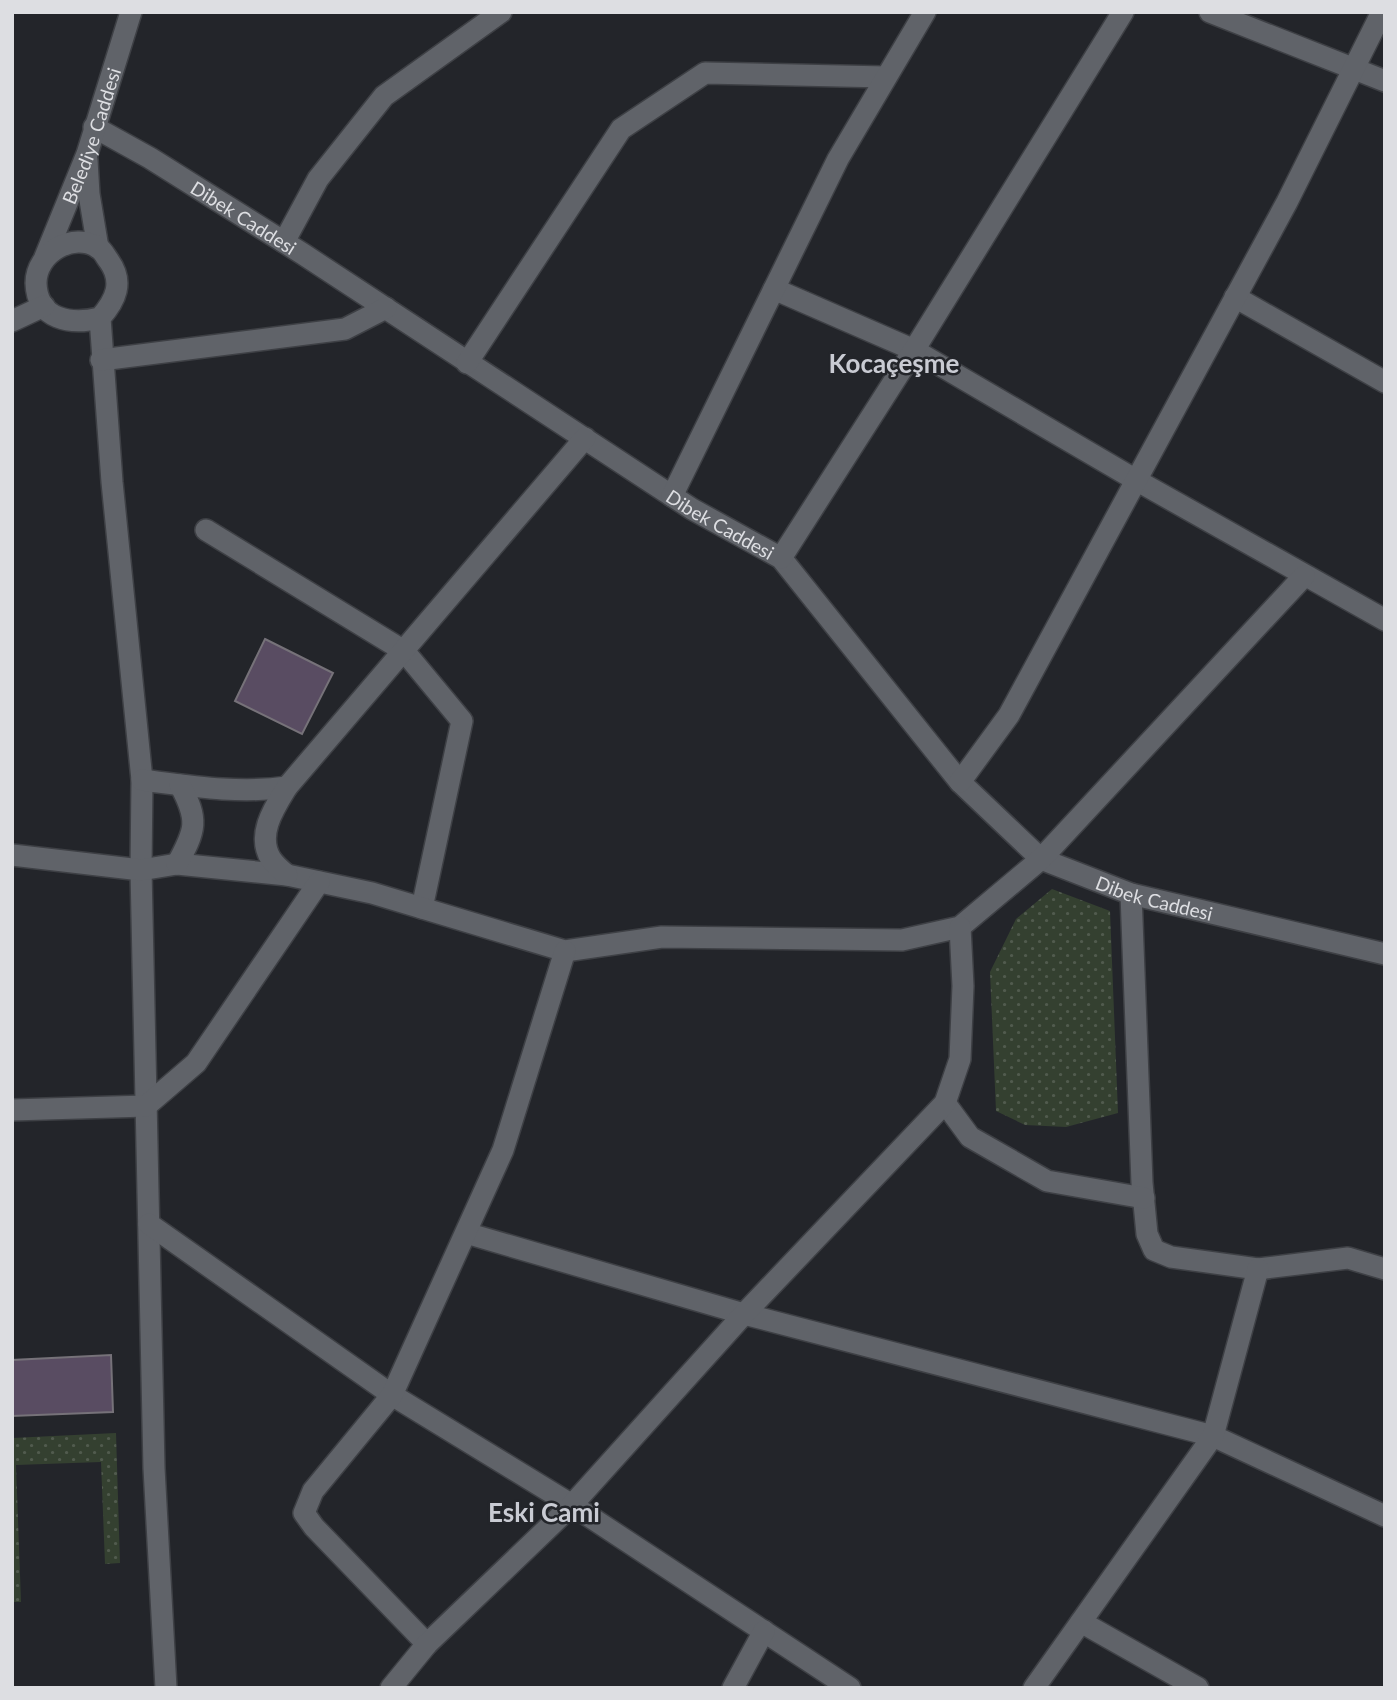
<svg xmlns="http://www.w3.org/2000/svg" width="1397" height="1700" font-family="Lato,sans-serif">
<defs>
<pattern id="green-dots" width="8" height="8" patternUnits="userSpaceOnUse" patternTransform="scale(1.75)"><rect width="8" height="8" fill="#344030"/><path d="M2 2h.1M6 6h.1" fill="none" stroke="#515b4e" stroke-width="1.8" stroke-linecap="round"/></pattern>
</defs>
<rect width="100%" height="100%" fill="#23252a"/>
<path fill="url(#green-dots)" d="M1052 889 1110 911 1118 1113 1066 1127 1025 1125 996 1111 990 972 1016 919Z
M116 1433 120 1563 105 1564 101 1462 16 1465 21 1602H12V1438Z"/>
<path fill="#594c62" stroke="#767279" stroke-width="2" d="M265 639 333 673 302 734 235 701Z
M111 1355 113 1412 12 1416V1360Z"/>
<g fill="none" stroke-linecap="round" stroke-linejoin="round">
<g stroke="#3e4045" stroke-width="24">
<g id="minor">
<path d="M1210 12 1385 81"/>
<path id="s1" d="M94 127 150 158 303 254 692 509 781 558 960 782 1041 859 1131 894 1385 954"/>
<path d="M87 160 89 194 98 248"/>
<path d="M284 242 318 179 384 96 501 12"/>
<path id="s2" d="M45 257 87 154 131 12"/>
<path d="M774 289 914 350 1136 480 1385 620"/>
<path d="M1235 297 1385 382"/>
<path d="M100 318C71 325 37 320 36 283 36 253 73 231 99 248 103 251 106 257 109 261 124 282 116 300 100 318L112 482 142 780 141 870 154 1468 166 1688"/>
<path d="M12 321 44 306"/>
<path d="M101 360 345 329 386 308"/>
<path d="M467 363 621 129 705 73 886 77"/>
<path d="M672 496 838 159 925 12"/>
<path d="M206 530 404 651 462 721 422 908"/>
<path d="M781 558 914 350 1123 12"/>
<path d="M142 780C190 786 239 794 287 787"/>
<path d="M960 782 1009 715 1287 202 1382 12"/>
<path d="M12 855 141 870 177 864 287 875 372 893 565 951 662 937 902 940 960 927 1041 859 1304 576"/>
<path d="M177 864C196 830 199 820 180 785"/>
<path d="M287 875C282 871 275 865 271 859 256 835 274 808 287 787L585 438"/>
<path d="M1131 894 1142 1183 1147 1234 1154 1250 1171 1257 1258 1269 1348 1258 1385 1269"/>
<path d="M945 1103 970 1137 1047 1181 1144 1198"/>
<path d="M12 1110 146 1106 196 1063 319 882"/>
<path d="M149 1224 392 1395 572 1505 850 1688"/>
<path d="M466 1233 744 1314 1213 1436 1385 1516"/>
<path d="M1081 1622 1198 1688"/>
<path d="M427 1644 314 1527 304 1513 313 1491 392 1395 503 1150 565 951"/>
<path d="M391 1688 427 1644 572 1505 744 1314 945 1103 960 1059 963 986 960 927"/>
<path d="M733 1688 764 1631"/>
<path d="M1034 1688 1213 1436 1258 1269"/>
</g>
</g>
<use href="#minor" stroke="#606369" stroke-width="21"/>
</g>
<g text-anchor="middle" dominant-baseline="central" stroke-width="5" stroke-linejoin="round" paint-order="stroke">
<g font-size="19" fill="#dddee2" stroke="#23252a">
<text stroke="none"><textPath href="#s2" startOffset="130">Belediye Caddesi</textPath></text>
<text stroke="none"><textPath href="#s1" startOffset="175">Dibek Caddesi</textPath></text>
<text stroke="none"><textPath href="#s1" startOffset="742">Dibek Caddesi</textPath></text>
<text stroke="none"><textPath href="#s1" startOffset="1330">Dibek Caddesi</textPath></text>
</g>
<g font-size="26" font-weight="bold" fill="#c9cbd3" stroke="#23252a">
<text x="894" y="363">Kocaçeşme</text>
<text x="544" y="1512">Eski Cami</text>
</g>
</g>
<rect width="1397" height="1700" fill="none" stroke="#dddee2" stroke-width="28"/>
</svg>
